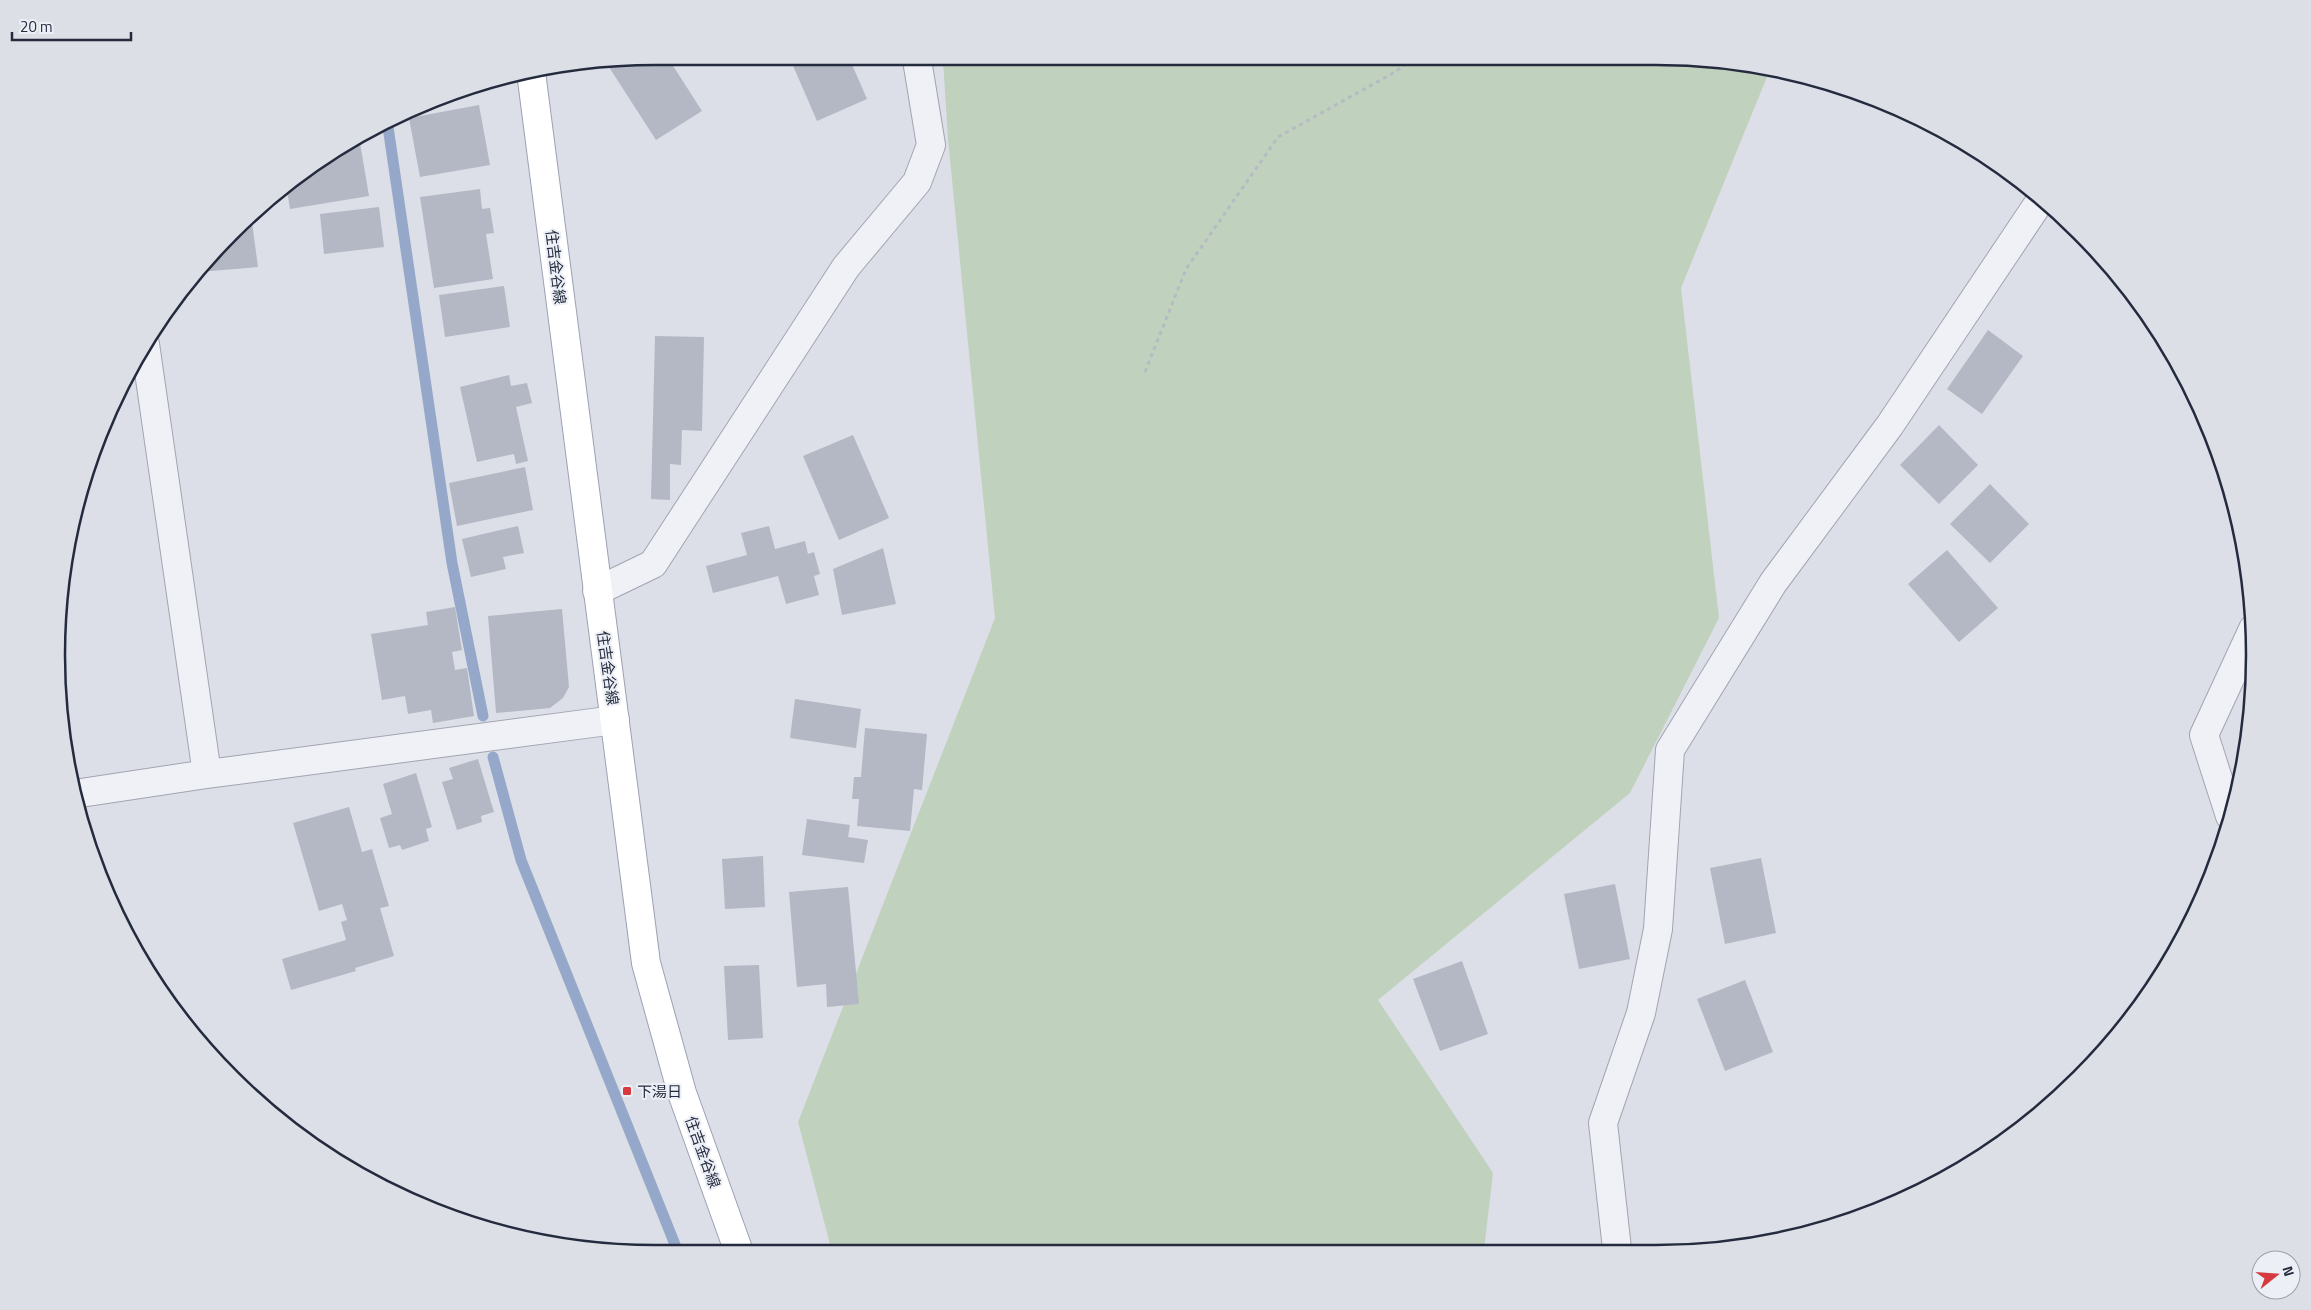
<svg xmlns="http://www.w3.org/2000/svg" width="2311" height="1310" font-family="'Titillium Web','Noto Sans JP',sans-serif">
<rect width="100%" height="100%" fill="#dcdfe7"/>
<path fill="#c0d2bd" d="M1695 58 1769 72 1681 288 1719 618 1630 793 1378 1000 1493 1173 1484 1250 832 1252 798 1122 995 618 948 139 943 60Z"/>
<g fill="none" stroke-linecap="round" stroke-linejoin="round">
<path stroke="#95a8ca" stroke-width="11" d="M387 120 452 563 483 716
M493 757 521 860 678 1252"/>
</g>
<path fill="#b3b8c4" d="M850 60 867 99 817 121 791 61Z
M611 61H670L702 111 656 140 607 64Z
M479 105 490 165 420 177 409 118Z
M359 137 369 196 290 209 286 184Z
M480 189 482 209 490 208 494 233 486 234 493 279 434 288 420 197Z
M379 207 384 247 324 254 320 214Z
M251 215 258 267 199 272 231 232Z
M504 286 510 327 445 337 439 295Z
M1988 330 2023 356 1982 414 1947 389Z
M655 336 704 337 702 431 682 430 681 465 670 464V500L651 499Z
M509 375 511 386 527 383 532 403 516 407 528 461 516 464 514 454 477 462 460 387Z
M1939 425 1978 465 1939 504 1900 465Z
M853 435 889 518 839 540 803 456Z
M525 467 533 510 457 526 449 483Z
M1990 484 2029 524 1990 563 1950 524Z
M518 526 524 553 503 557 506 569 471 577 462 539Z
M769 526 775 549 805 541 808 554 814 552 820 574 814 576 819 595 786 604 778 576 713 593 706 566 747 555 741 533Z
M883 548 896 604 842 615 833 569Z
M1947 550 1998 608 1959 642 1908 584Z
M455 607 462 650 452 652 455 670 467 668 474 716 433 723 431 710 408 714 405 696 382 700 371 634 428 625 426 612Z
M562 609 569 687 563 698 550 708 496 713 488 616Z
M795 699 861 709 856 748 790 738Z
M865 728 927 734 922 790 914 789 910 831 857 826 859 799H852L854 777H861Z
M478 759 494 812 481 816 482 822 457 830 442 782 453 779 449 768Z
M416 773 432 827 426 829 429 841 402 850 400 845 389 848 380 818 392 814 383 784Z
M349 807 362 852 372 849 389 906 380 908 394 956 355 968 356 971 291 990 282 959 346 940 341 922 347 920 342 904 319 911 293 823Z
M807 819 850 825 848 837 868 840 864 863 802 855Z
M763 856 765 907 725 909 722 859Z
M1761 858 1776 933 1725 944 1710 868Z
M1615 884 1630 959 1579 969 1564 894Z
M848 887 859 1004 827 1007 826 984 797 987 789 892Z
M1462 961 1488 1034 1440 1051 1413 979Z
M759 965 763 1038 728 1040 724 966Z
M1745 980 1773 1052 1725 1071 1697 999Z"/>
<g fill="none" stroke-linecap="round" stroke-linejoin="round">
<g stroke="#a1a5b1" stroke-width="30">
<path id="minor" d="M145 344 207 774
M597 591 653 564 846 267 917 182 931 145 917 60
M74 794 207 774 615 720
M2230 816 2204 735 2253 629
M1617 1249 1603 1123 1641 1013 1658 929 1670 750 1773 583 1890 425 2042 198"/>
</g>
<g stroke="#9ba2b4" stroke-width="30">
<path id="major" d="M531 72 646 963 682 1093 739 1252"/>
</g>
<path stroke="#b6bac2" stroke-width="3" stroke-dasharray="4 4" stroke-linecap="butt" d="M1145 372 1186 269 1278 137 1395 72 1414 58"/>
<use href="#minor" stroke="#eff1f6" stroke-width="28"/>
<use href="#major" stroke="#fff" stroke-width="28"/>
</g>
<rect fill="#d43a3e" stroke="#eceff5" stroke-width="2" x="622" y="1086" width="10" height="10" rx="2.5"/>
<g text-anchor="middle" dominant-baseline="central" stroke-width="4" stroke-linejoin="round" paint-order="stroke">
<g font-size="15" fill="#252b3e" stroke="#eceff5">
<text transform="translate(556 267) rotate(83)">住吉金谷線</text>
<text transform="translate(608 668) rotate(82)">住吉金谷線</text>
<text transform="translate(703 1152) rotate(70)">住吉金谷線</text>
</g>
<g font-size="15" fill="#252b3e" stroke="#eceff5" text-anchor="start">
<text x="637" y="1091">下湯日</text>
</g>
</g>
<path d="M0 0H2311V1310H0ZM655 65H1656A590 590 0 0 1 2246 655V655A590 590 0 0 1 1656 1245H655A590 590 0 0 1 65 655V655A590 590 0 0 1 655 65Z" fill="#dcdfe6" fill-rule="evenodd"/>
<path fill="none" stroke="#252b3e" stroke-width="2.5" d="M655 65H1656A590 590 0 0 1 2246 655V655A590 590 0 0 1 1656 1245H655A590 590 0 0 1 65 655V655A590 590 0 0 1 655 65Z"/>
<g transform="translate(2276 1275) rotate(73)"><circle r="24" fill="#eceff5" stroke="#9ca1ac"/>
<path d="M0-4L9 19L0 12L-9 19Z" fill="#d43a3e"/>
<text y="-8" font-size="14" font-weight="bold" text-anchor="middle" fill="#252b3e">N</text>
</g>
<path d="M12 32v8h119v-8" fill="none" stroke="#252b3e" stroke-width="2.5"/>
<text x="20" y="32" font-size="15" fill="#252b3e" stroke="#eceff5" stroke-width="4" paint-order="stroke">20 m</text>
</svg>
